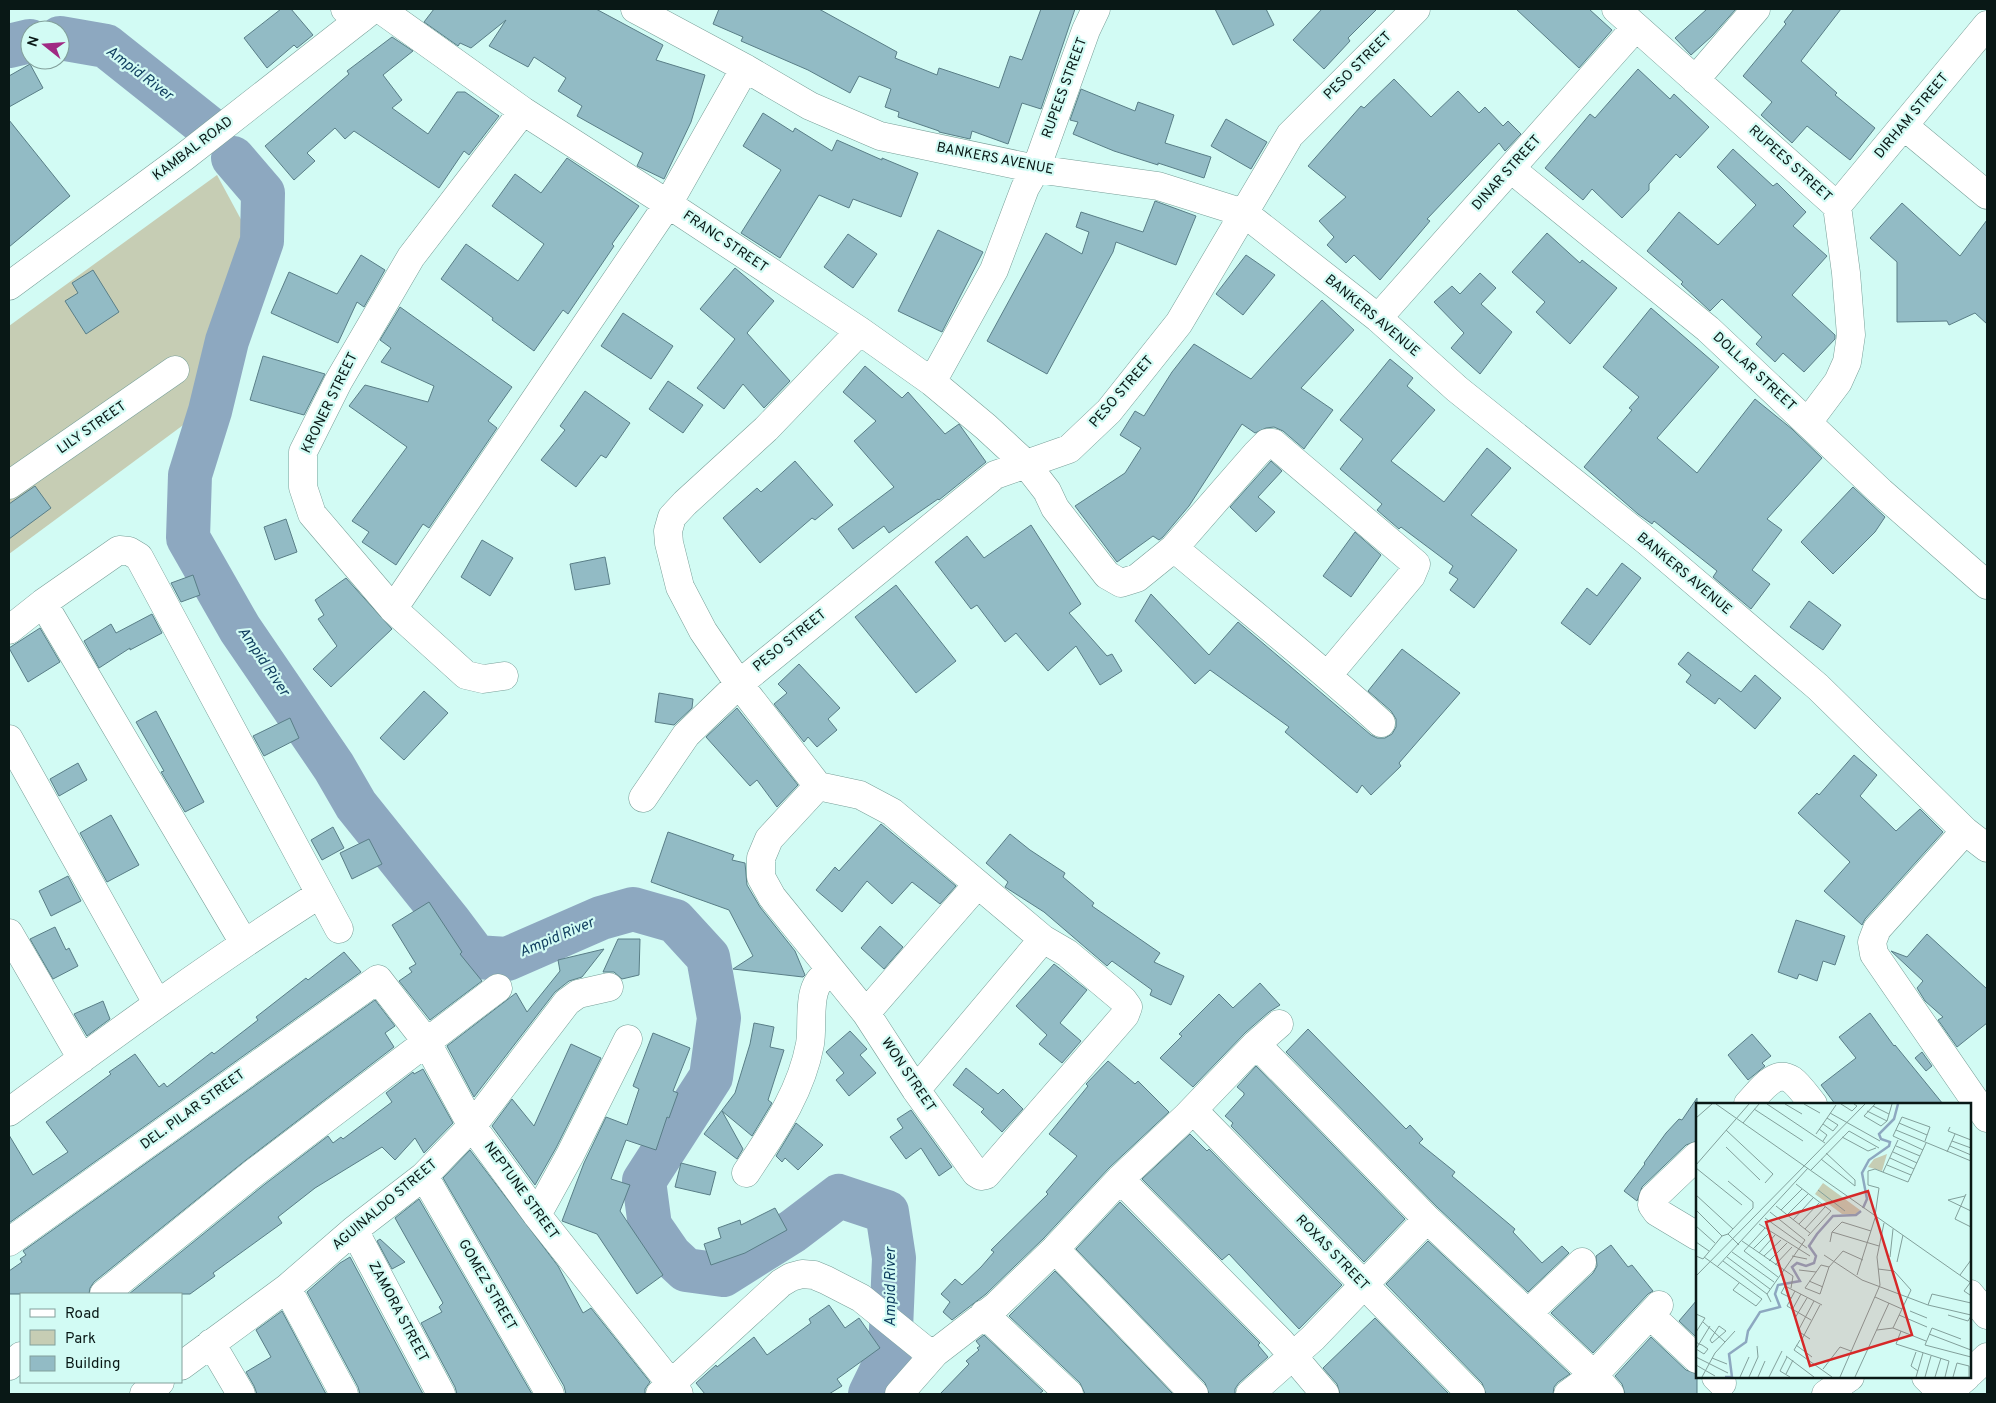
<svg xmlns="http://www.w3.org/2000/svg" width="1996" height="1403" font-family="Overpass,sans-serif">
<rect width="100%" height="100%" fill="#d2fbf4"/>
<path fill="#c6cdb4" d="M217 175 251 238 190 420 9 554V326Z"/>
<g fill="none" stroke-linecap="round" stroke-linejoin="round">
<path stroke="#8da8c0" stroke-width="44" d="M60 38 106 46 209 128
M9 46 30 41
M233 158 263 193 262 241 227 341 210 411 190 475 188 538 240 629 334 767 356 805 449 921 476 957 507 959 601 918 633 909 675 921 708 957 719 1018 711 1077 644 1181 650 1226 670 1255 686 1270 723 1275 793 1231 839 1196 887 1212 894 1258 890 1353 870 1394"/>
</g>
<path fill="#92bbc5" stroke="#597e87" d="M281 9H291L313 35 297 48 294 45 267 68 244 38Z
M434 9H596L663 45 656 60 705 75 691 122 664 179 637 166 643 153 577 116 582 106 558 91 566 78 534 57 528 67 489 46 506 20 471 48 460 43 458 46 424 22Z
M719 9H819L897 52 895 58 937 75 939 68 999 88 1010 56 1022 60 1041 9H1075L1041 109 1022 103 1008 144 972 131 970 139 939 132V131L898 117 899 112 885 107 891 89 859 76 850 93 808 70 741 41 743 37 713 24Z
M1215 9H1266L1274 25 1233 45Z
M1322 9H1377L1348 38 1350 41 1324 69 1293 40Z
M1516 9H1589L1612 30 1579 68Z
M1707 9H1736L1712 36 1691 55 1675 38Z
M1794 9H1841L1801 61 1837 93 1835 95 1875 128 1850 160 1807 126 1792 143 1761 115 1772 102 1743 76 1786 24 1784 22Z
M392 37 413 51 383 75 402 100 392 108 428 134 457 92H465L499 116 469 155 464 151 439 188 354 131 345 139 335 128 307 153 315 161 294 180 265 146 349 74 347 71Z
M30 64 43 88 9 107V76Z
M1638 69 1670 99 1674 94 1709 127 1680 158 1676 154 1649 184V190L1622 218 1592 189 1583 200 1545 168 1590 114 1595 118Z
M1394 79 1431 117 1458 91 1479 113 1485 107 1503 126 1508 121 1521 134 1505 151 1499 143 1427 219 1430 221 1380 280 1354 255 1346 263 1327 245 1334 237 1319 221 1346 197 1308 166 1361 106 1364 108Z
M1081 89 1135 111 1138 102 1174 115 1165 143 1211 157 1204 178 1158 163V165L1114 151 1073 134 1078 122 1070 120Z
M763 113 793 132 795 128 832 151 837 140 882 160V158L918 173 901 217 853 199 849 208 819 195 780 258 741 233 781 170 743 146Z
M1226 119 1267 142 1251 169 1211 146Z
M9 120 70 196 9 247Z
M1733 149 1773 186 1777 183 1806 212 1793 226 1827 256 1792 295 1835 335V339L1804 372 1783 353 1775 362 1756 344 1762 337 1722 299 1710 311 1681 284 1683 282 1647 251 1679 212 1718 245 1756 205 1717 167Z
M567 158 639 206 612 244 614 246 568 314 563 310 534 351 492 320 493 318 441 279 466 244 518 281 544 244 492 206 515 174 541 193Z
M1155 201 1196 216 1176 265 1116 242 1113 252 1047 374 987 341 1046 233 1082 254 1089 232 1076 227 1081 212 1143 232Z
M1902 203 1960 256 1987 220V324L1975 313 1949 325 1947 321 1897 322V262L1870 238Z
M938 230 983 252 942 332 898 311Z
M1547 233 1580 263 1582 260 1617 288 1570 344 1536 312 1545 302 1512 272Z
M848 234 877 254 853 288 824 267Z
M361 255 385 270 364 307 357 302 338 343 271 313 289 272 337 294Z
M1246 255 1275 275 1243 315 1216 294Z
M735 268 774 301 747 333 790 381 764 408 743 384 724 409 697 388 735 339 700 309Z
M93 270 119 312 86 334 65 301 78 293 72 283Z
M1480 273 1496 288 1481 304 1512 332 1480 374 1451 348 1464 333 1434 302 1452 286 1460 294Z
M1322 300 1354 330 1301 388 1333 410 1306 446 1304 449 1283 431 1274 427 1266 428 1255 433 1242 424 1189 506 1163 537 1159 540 1153 536 1117 562 1075 506 1125 473 1141 448 1120 435 1135 411 1144 416 1172 372 1194 344 1251 379Z
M400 307 512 387 488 421 497 428 429 528 423 524 396 565 362 542 369 532 352 521 407 447 349 406 365 385 428 402 434 386 381 362 391 348 380 340Z
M1651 308 1719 367 1657 438 1697 473 1755 399 1792 429 1822 458 1767 519 1782 530 1752 570 1770 584 1751 609 1713 577 1717 571 1654 521 1652 524 1638 514 1584 467 1632 410 1629 408 1639 397 1603 367Z
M623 313 673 346 651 379 601 346Z
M263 356 325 374 304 415 250 400Z
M1390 359 1413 378 1407 386 1435 410 1391 461 1444 502 1487 448 1511 468 1471 515 1517 550 1474 608 1450 590 1458 579 1449 573 1453 566 1401 527 1399 529 1377 510 1382 504 1340 469 1363 439 1340 420Z
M865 366 902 398 908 392 945 434 959 424 986 462 939 500 938 499 889 533 884 526 853 549 838 529 894 487 854 441 876 421 843 392Z
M668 381 703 405 683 433 649 409Z
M585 391 630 423 606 458 601 455 576 487 541 460 565 430 560 426Z
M795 461 833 505 815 520 812 518 760 563 723 518 757 488 761 492Z
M1271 461 1282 471 1258 497 1275 512 1256 532 1230 507Z
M35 486 51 508 9 539V504Z
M1853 487 1885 517 1875 532 1833 574 1801 542Z
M286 519 297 552 275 560 264 527Z
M1031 525 1081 604 1069 613 1107 656 1112 654 1122 671 1100 685 1076 646 1048 671 1016 633 1005 642 977 605 971 609 935 562 967 536 984 558Z
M1355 532 1381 555 1351 597 1323 576Z
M482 540 513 558 490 596 461 577Z
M605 557 610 584 575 590 570 564Z
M1622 563 1641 578 1590 645 1561 623 1587 588 1597 596Z
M193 575 200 595 181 602 171 583Z
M346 578 392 629 331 687 313 669 337 646 318 619 324 615 315 600Z
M896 585 956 661 916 693 855 617Z
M1151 594 1209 655 1238 622 1371 735 1377 738H1385L1392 734 1396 727V719L1391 711 1368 691 1402 649 1460 693 1399 763 1401 766 1371 795 1362 785 1357 793 1285 732 1289 727 1210 670 1195 684 1135 621Z
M1809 601 1841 625 1823 650 1790 627Z
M152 614 162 633 130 650V648L99 668 84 641 111 624 116 633Z
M40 628 60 662 28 682 9 648Z
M1688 652 1741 692 1755 675 1781 698 1755 729 1719 698 1715 704 1686 682 1691 675 1678 664Z
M799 664 840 708 828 719 837 730 817 747 808 737 804 742 774 704 787 693 778 684Z
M424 691 448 713 404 760 380 738Z
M659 693 693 699 692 708 674 725 655 722Z
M737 708 798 785 777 807 757 780 750 786 706 737Z
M156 711 204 802 185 812 161 772 164 771 136 722Z
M290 718 299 738 264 756 253 736Z
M1854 755 1877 775 1860 796 1896 831 1920 809 1943 832 1865 919 1862 925 1824 891 1850 862 1798 813 1817 793 1819 795Z
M78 763 87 780 59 796 50 779Z
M111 815 139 865 107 882 80 833Z
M881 824 956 886 940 904 912 882 892 904 867 881 842 912 816 890 835 867 839 871Z
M333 827 344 848 322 860 311 840Z
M668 832 734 855 732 860 745 863 747 885 760 907 795 951 805 975 803 977 733 969 753 956 729 910 651 882Z
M1010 834 1030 850 1065 873 1063 877 1094 903 1092 906 1160 953 1154 962 1184 976 1171 1005 1150 995 1152 990 1112 961 1107 966 1044 912 1005 887 1008 882 986 863Z
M369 839 382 864 352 879 340 853Z
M68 876 81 901 51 916 39 891Z
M429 902 462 952 460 954 482 981 430 1020 399 981 412 972 409 968 416 964 392 925Z
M1796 920 1845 936 1835 965 1823 961 1817 981 1799 974 1797 979 1778 972Z
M880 926 903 947 884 969 861 948Z
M55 927 66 950 69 948 78 966 53 979 30 939Z
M1927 934 1987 989V1023L1957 1047 1938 1020 1943 1017 1925 1001 1917 988 1923 981 1891 951 1907 957Z
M618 939H640L639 975 622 979 614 972H603Z
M604 949 582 977 569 981 555 992 474 1097 447 1046 516 993 527 1012 560 971 558 960Z
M344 952 361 972 9 1223V1135L33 1175 68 1152 46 1122 111 1074 109 1072 135 1054 159 1087 164 1083 167 1087 212 1052 214 1054 258 1020 256 1017 306 978 308 980Z
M1054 964 1087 990 1060 1023 1081 1041 1062 1063 1039 1044 1047 1035 1016 1006Z
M1260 983 1280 1005 1269 1012 1246 1032 1193 1087 1160 1058 1182 1036 1179 1034 1219 994 1233 1008Z
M375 1000 395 1026 385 1033 394 1047 246 1160 94 1282 90 1288 89 1294H9V1271L22 1262 20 1259 26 1255 23 1251Z
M103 1001 110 1019 87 1036 74 1014Z
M1870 1013 1894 1046 1895 1045 1943 1104H1835L1821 1085 1856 1058 1839 1037Z
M754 1023 774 1027 770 1047 784 1050 768 1100 772 1103 752 1136 722 1111 743 1149 737 1159 704 1134 735 1093 750 1044Z
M1308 1029 1406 1129 1410 1125 1423 1139 1419 1143 1455 1172 1452 1176 1515 1229 1513 1232 1542 1263 1562 1246 1569 1253 1528 1292 1438 1208 1286 1052Z
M850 1031 867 1049 860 1055 876 1073 849 1096 836 1080 844 1073 826 1052Z
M653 1033 690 1048 673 1091 678 1093 669 1118 667 1117 656 1150 626 1140 611 1179 630 1185 620 1211 663 1275 637 1294 597 1234 562 1221 584 1163 606 1117 627 1125 639 1089 633 1086Z
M1752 1034 1771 1056 1762 1063 1765 1066 1748 1080 1728 1055Z
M571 1044 601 1058 556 1148 535 1185 492 1126 512 1099 534 1126Z
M1922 1052 1932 1066 1926 1071 1915 1058Z
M1108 1061 1135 1084 1138 1081 1169 1112 1109 1168 1044 1238 986 1294 952 1320 943 1312 950 1302 941 1294 955 1279 962 1285 981 1267 994 1252 991 1250 1048 1194 1046 1192 1077 1156 1049 1134 1088 1086 1086 1084Z
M1256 1066 1405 1219 1364 1262 1231 1126 1233 1123 1225 1116 1244 1095V1093L1237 1087Z
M966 1068 998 1094 1003 1089 1023 1109 1002 1132 981 1112 984 1109 953 1085Z
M423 1069 453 1123 424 1153 415 1138 395 1160 382 1147 315 1188 278 1217 282 1223 213 1273 215 1276 190 1294H129L265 1184 328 1136 333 1143 341 1137 343 1139 392 1102 386 1093 413 1072 414 1074Z
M1697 1098V1141L1686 1145 1642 1187 1637 1201 1624 1191 1645 1164 1644 1163 1666 1133 1679 1119 1682 1120Z
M911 1110 952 1167 939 1176 921 1148 906 1159 890 1137 903 1128 897 1119Z
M796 1123 823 1145 798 1170 785 1158 782 1162 776 1156Z
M1190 1134 1207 1151 1209 1149 1342 1285 1299 1329 1229 1254 1222 1260 1142 1179Z
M470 1150 558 1266 583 1313 591 1308 650 1382 645 1389V1394H566L564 1386 443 1178Z
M681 1163 716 1172 710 1195 675 1187Z
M419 1199 532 1394H457L455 1387 421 1323 442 1312 439 1307 443 1303 395 1218Z
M1120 1202 1259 1342 1260 1343 1258 1345 1268 1357 1239 1383 1235 1389V1394H1209L1205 1383 1076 1249Z
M775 1208 787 1230 745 1253 711 1265 704 1244 721 1238 718 1228 740 1220 741 1225Z
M380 1239 405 1262 392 1269 377 1241Z
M1428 1241 1570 1374 1558 1382 1554 1387 1553 1394H1486L1482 1383 1386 1284Z
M1611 1245 1628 1267 1632 1265 1653 1291 1648 1294 1593 1353 1551 1313 1593 1273 1597 1266 1596 1256Z
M350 1257 423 1394H360L358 1387 307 1292 340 1263Z
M1055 1271 1173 1394H1085L1080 1383 1009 1316Z
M1697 1300V1338L1679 1321Z
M829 1305 845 1328 859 1318 880 1348 837 1379 842 1386 829 1394H705L696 1383 716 1365 717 1367 754 1337 767 1355 811 1323 809 1319Z
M282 1311 326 1394H257L254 1386 246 1372 271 1357 256 1330Z
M1375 1318 1449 1394H1340L1337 1384 1323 1368Z
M984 1335 1043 1391 1039 1394H940L969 1364 966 1361 979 1350 977 1348 980 1346 976 1341Z
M1651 1337 1686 1370 1697 1374V1394H1625L1622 1384 1615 1376Z"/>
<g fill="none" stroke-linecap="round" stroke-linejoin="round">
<g stroke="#789f98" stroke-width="29">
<path id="minor" d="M345 9 360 19
M380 9 523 111 668 204 860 331 932 382 986 427 1026 464 1047 491 1055 508 1107 575 1121 583 1137 578 1174 548 1256 454 1267 443H1273L1416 564 1411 576 1328 675
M635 9 745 68 810 106 880 136 1036 169 1158 186 1244 213 1378 318 1457 389 1648 542 1818 687 1965 831 1987 848
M1616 9 1837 206 1846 273 1851 335 1847 362 1838 382 1808 422
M1695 80 1756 9
M1904 126 1987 195
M1511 169 1708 329 1881 492 1987 585
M1837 206 1987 25
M1378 318 1636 27
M932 382 994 270 1025 188 1036 169 1086 30 1096 9
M9 485 175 370
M1174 548C1243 606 1314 662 1381 723
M43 603 244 943
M393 609 668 204 745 68
M9 630 43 603 119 550 129 551 139 557 339 929
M504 676 483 679 466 675 393 609 312 514 303 487V452L338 382 411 257 523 111
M9 739 157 1003
M818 786 769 839 761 858V877L772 897 866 1013 916 1090 976 1173 981 1176 986 1175 1125 1015 1128 1007 1123 1000 1067 953 1043 939 892 812 860 795 818 786 739 684 703 631 680 587 669 543 668 531 672 517 685 503 766 429 860 331
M643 798 686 735 739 684 995 475 1069 449 1109 411 1179 323 1290 135 1416 9
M1965 831 1877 929 1872 942 1874 954 1987 1118
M9 933 82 1059
M866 1013 977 885
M1256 1044 1427 1219 1594 1375 1610 1394
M916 1090 1043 939
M1748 1104C1759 1093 1774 1068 1792 1080 1800 1086 1807 1097 1813 1104
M1193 1110 1471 1394
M9 1112C111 1037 213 962 320 894
M1697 1156 1653 1198 1652 1205 1657 1212 1697 1236
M746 1173C773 1132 801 1093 810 1044 814 1021 804 981 832 972
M424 1176 550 1394
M1120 1179 1280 1341 1325 1394
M537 1215 570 1155 628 1039
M354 1230 441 1394
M9 1242 378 979 426 1041 472 1126 537 1215 679 1394
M1055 1249 1194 1394
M287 1288 344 1394
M104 1294 255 1172 498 988
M1970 1294 1987 1315
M1528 1313 1582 1262
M984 1314 1069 1394
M1650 1315 1697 1359
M211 1343 241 1394
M9 1366 21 1356
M181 1366 287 1288 354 1230 424 1176 472 1126 567 1002 578 994 609 987
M1970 1373 1987 1357
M1716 1377 1722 1383
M1926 1377 1943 1394
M144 1394 160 1382
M660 1394 781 1283 791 1277 802 1274 814 1275 826 1280 861 1298 924 1349 935 1353
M899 1394 935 1353 996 1306 1055 1249 1120 1179 1187 1116 1256 1044 1279 1024
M1250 1394 1313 1338 1427 1219
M1568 1394 1594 1375 1659 1305
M1826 1394 1850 1377
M1946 1394 1966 1377"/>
</g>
<g stroke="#789f98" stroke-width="29">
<path id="major" d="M9 286 184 157 373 9"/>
</g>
<use href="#minor" stroke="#fff" stroke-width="28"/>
<use href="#major" stroke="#fff" stroke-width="28"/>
</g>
<g text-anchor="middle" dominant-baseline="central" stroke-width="4.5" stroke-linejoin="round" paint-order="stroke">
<g font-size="14" fill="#091816" stroke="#d2fbf4">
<text transform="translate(1358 66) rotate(-45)">PESO STREET</text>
<text transform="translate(1065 88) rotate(-70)">RUPEES STREET</text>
<text transform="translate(1912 116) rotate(-50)">DIRHAM STREET</text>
<text transform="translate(193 149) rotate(-37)">KAMBAL ROAD</text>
<text transform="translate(995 159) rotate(11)">BANKERS AVENUE</text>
<text transform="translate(1790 164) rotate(42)">RUPEES STREET</text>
<text transform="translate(1507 173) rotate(-48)">DINAR STREET</text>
<text transform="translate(725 242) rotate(34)">FRANC STREET</text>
<text transform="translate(1372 316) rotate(40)">BANKERS AVENUE</text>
<text transform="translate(1754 372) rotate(43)">DOLLAR STREET</text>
<text transform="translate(1122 392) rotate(-49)">PESO STREET</text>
<text transform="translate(330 403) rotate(-64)">KRONER STREET</text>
<text transform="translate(92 428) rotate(-35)">LILY STREET</text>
<text transform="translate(1684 574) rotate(40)">BANKERS AVENUE</text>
<text transform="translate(790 641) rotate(-39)">PESO STREET</text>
<text transform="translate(908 1075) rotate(56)">WON STREET</text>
<text transform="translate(193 1110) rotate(-36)">DEL. PILAR STREET</text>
<text transform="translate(521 1191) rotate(54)">NEPTUNE STREET</text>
<text transform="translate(385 1205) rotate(-40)">AGUINALDO STREET</text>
<text transform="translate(1332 1253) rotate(46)">ROXAS STREET</text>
<text transform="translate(487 1285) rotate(60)">GOMEZ STREET</text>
<text transform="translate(398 1312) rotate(62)">ZAMORA STREET</text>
</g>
<g font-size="15" font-style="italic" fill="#0e3c5e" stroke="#d2fbf4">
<text transform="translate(139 74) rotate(37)">Ampid River</text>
<text transform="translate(263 662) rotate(56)">Ampid River</text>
<text transform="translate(557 938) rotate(-23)">Ampid River</text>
<text transform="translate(891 1287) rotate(-90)">Ampid River</text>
</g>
</g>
<g transform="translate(1696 1103)">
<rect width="275" height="275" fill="#d2fbf4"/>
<path d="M191 51 186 68 172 64 178 56ZM127 80 164 107 160 111H146L119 91Z" fill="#c6cdb4"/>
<path fill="none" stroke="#8da8c0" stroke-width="2.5" d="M167 105 171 96 166 70 173 57 193 43 194 39 185 36 183 31 198 16 202 1M29 274H36L33 251 50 239 52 228 64 209 84 204 79 191 82 182 104 178 96 164 101 160 110 163 118 160 120 153 113 143 121 131 137 113 160 112 165 108"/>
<path fill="none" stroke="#82a09b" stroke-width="1" d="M20 1 275 180M71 1 129 40M89 1 106 11M108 1 124 10M145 1 156 8 161 3 158 1M179 1 168 13 185 23 191 18 196 1M177 3 193 11M58 6 107 38M171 8 191 18M134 10 184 38M0 15 16 1M47 20 63 1M203 20 231 32M127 21 137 28 142 22 131 15M254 24 252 28 275 37M123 26 131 32 127 38M30 27 77 71 69 80M200 27 275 58M120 31 140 2M146 34 172 48 180 45M256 38 275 45M200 43 224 53M254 43 275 52M30 44 64 77M227 47 197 33 206 14 234 24 229 38M197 49 221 60M251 49 259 31M130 50 159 77V83M194 55 218 66M125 56 159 83M0 62 53 1M191 62 215 72M0 65 46 102M115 67 153 28 183 45M187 69 202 37M100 81 135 108 112 133M122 87 149 108M270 91 259 116 275 124M0 92 37 126M269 93 252 97 275 108M80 103 114 130M0 107 26 133M85 107 106 86M91 112 112 91M179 113 183 85 172 82V68L179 66 212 79 230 40M69 115 111 145M97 117 117 95M63 121 114 153M103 121 123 100M0 123 19 140M69 125 48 148 82 174M109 126 129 104M136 129 183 143M32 131 43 142M46 138 97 173 95 185M0 139 13 148M134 139 136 129 146 119 175 128M57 146 74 129M36 149 78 179M63 150 79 132M128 152 166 177 232 202 275 212M0 153 7 156 26 133 32 131 57 105V99L32 78M68 153 85 137M96 153 111 156M8 154 66 196 60 203 37 187 43 180M31 154 74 186M194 154 197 126M27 158 71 191 75 199M73 158 91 140M201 159 207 132M79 162 96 144M21 164 112 65M133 164 125 162 109 185 124 191 133 164 147 148 167 157M103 167 120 169M161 172 179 115M264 172 275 157M0 173 169 1M113 178 127 184M99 188 91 203 115 217M71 191 109 137 74 109M274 192 268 188 274 180M179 194 206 206M95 195 85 190 89 183 126 202M232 202 236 191 275 200M96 207 105 191M214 208 231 215M0 211 9 215 0 229M203 212 231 224M252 212 272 218 275 213M99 215 111 195M7 219 29 239M23 223 30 228 16 240 14 237ZM197 225 230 238M181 227 197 225 215 187 198 168 182 166M205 228 200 241 253 258 249 274M233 231 275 247M106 236 124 202M114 236 102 228 118 198M265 236 236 225 229 242 275 254M104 237 98 247 136 274M0 239 3 241 6 242 12 246 8 251 0 246 3 241 14 223M100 242 116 254M220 249 215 263 222 268M90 253 118 274M0 254 32 270M91 254 84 268 94 274M16 255 31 261M0 262 19 273M127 266 144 244 155 248M90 271 97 257M6 274 19 250 39 228M44 274 53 254M53 274 62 254 61 243M62 274 69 258M73 274 86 248M144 274 184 182 181 154 188 120M159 274 193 200M220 274 227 250M229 274 235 253M239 274 245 255M257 274 261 260 273 263V274"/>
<path fill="#d62828" fill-opacity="0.15" stroke="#d62828" stroke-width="2.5" d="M172 88 216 232 114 263 70 119Z"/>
<rect width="275" height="275" fill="none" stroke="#091816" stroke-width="2.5"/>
</g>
<rect width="1996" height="1403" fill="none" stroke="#091816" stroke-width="20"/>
<rect x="20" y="1293" width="162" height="90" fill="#d2fbf4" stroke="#82a09b"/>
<rect x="30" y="1309" width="25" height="8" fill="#ffffff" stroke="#82a09b"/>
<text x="65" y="1318" font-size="15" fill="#091816">Road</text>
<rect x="30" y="1330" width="25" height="15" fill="#c6cdb4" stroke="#82a09b"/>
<text x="65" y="1343" font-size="15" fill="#091816">Park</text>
<rect x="30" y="1356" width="25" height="15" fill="#92bbc5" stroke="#82a09b"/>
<text x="65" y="1368" font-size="15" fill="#091816">Building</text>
<g transform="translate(45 45) rotate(287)"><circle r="24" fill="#d2fbf4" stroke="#82a09b"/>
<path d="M0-4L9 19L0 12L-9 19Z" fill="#a02983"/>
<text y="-8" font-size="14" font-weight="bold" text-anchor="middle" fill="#091816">N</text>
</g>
</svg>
